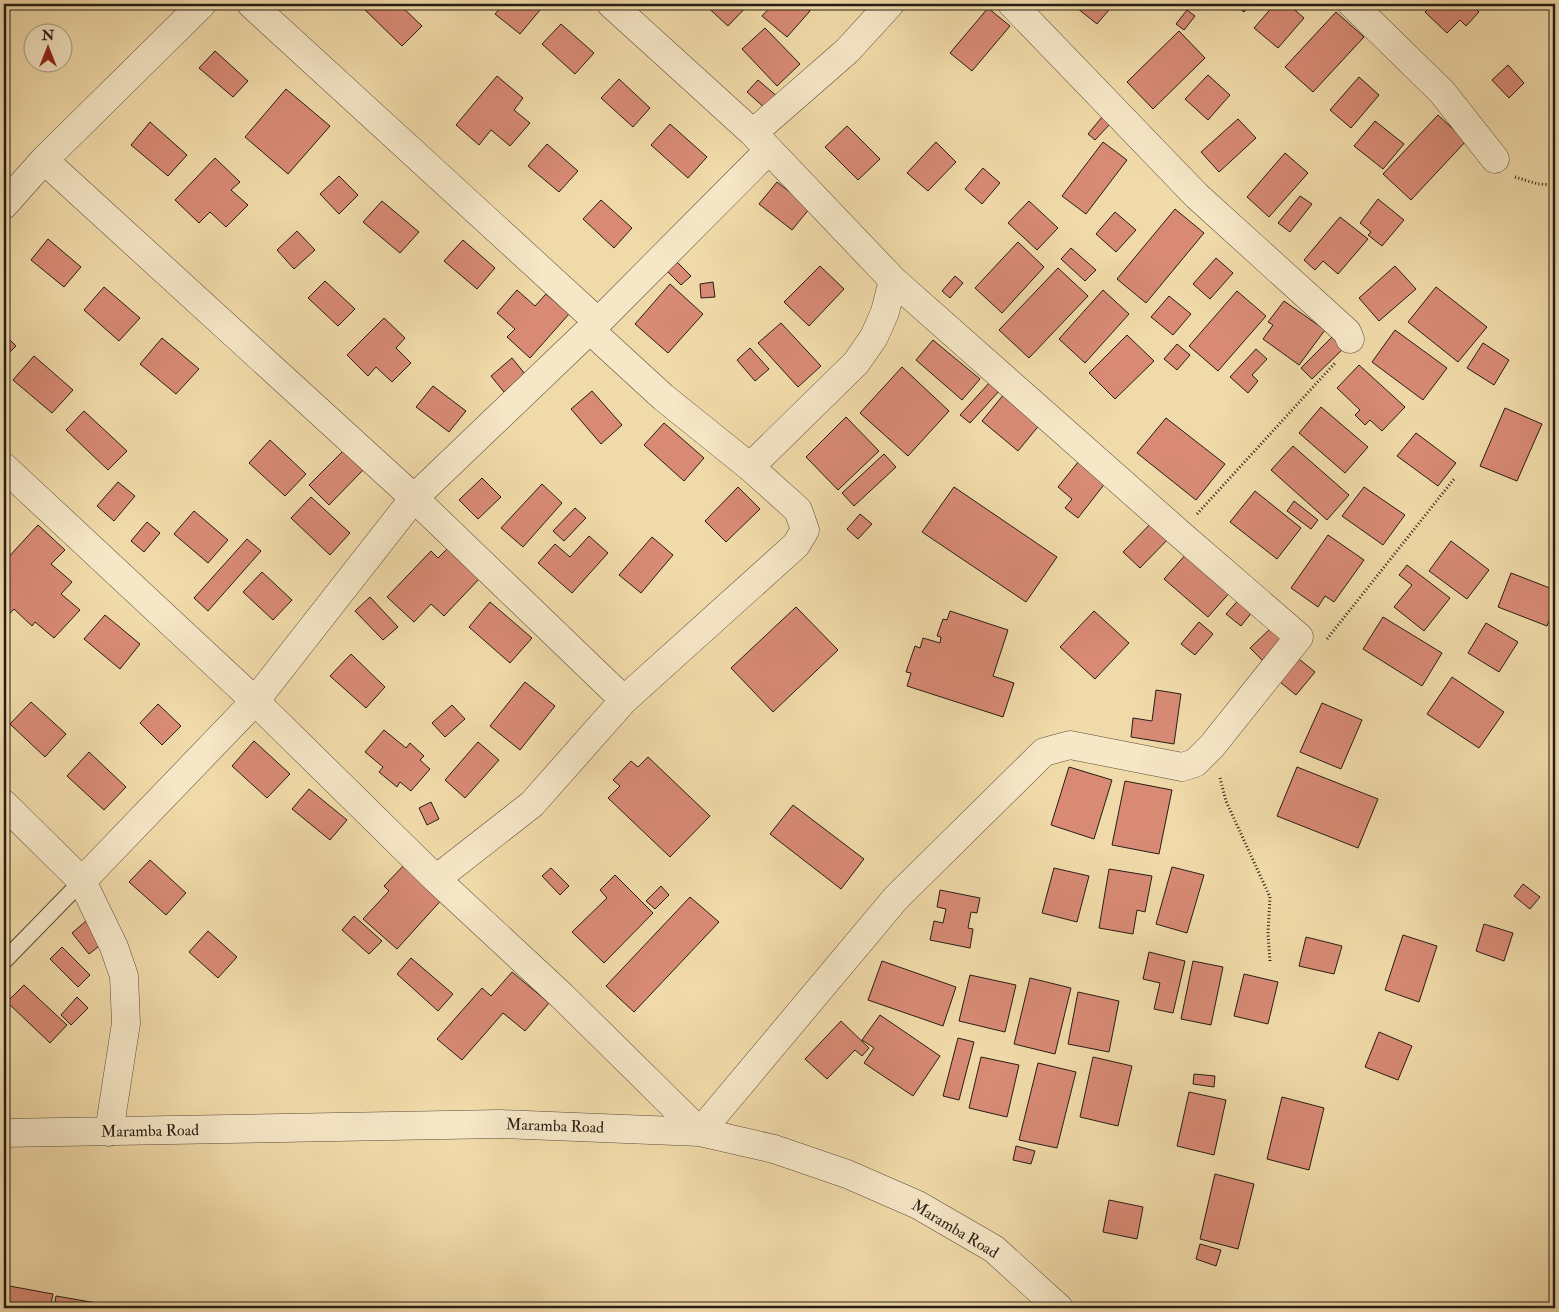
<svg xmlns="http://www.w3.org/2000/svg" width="1559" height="1312" font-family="'IM FELL Double Pica',serif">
<rect width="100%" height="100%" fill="#f1daa9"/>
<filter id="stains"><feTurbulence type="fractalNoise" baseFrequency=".004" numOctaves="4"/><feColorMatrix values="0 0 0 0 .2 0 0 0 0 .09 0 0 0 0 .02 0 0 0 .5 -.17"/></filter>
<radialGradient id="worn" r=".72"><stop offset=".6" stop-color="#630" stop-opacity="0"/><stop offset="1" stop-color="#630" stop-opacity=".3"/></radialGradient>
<path fill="#d88a75" stroke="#261d14" d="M368 4H399L422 26 402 46 363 8Z
M502 4H545L520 34 495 14 503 5Z
M704 4H749L728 26Z
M773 4H801L810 11 787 37 762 16Z
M1072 4H1114L1097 24Z
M1234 4H1251L1244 12Z
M1275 4H1288L1304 18 1278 48 1254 28Z
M1433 4H1474L1472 6 1479 12 1466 26 1460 20 1447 33 1425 12Z
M988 8 1010 26 972 71 950 53Z
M1187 10 1195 16 1184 30 1176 24Z
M1336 12 1364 37 1313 92 1285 67Z
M561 24 594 53 575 74 542 44Z
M765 28 800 64 777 86 742 49Z
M1179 31 1205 58 1153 109 1127 82Z
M215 51 248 81 233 97 199 68Z
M1508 65 1524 83 1509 98 1492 80Z
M1208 75 1230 95 1208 120 1185 99Z
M497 76 523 98 514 110 530 123 510 146 491 130 479 145 456 125Z
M1359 77 1379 95 1351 128 1330 110Z
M619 79 650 108 633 127 601 98Z
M758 80 779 98 767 110 747 92Z
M286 89 330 126 288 174 245 137Z
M1438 115 1466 141 1411 200 1383 174Z
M1102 117 1110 124 1095 140 1088 134Z
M1238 119 1256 138 1219 172 1201 152Z
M1375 121 1404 144 1383 169 1354 146Z
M150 122 187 155 168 176 131 145Z
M670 124 707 157 688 178 651 145Z
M847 126 880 159 858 180 825 147Z
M936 142 956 162 928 191 907 173Z
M1103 142 1127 160 1086 214 1062 196Z
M547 144 578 171 559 192 528 166Z
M1285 153 1308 173 1269 217 1247 197Z
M215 158 240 182 231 190 248 205 226 227 210 212 199 223 175 200Z
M983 168 1000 183 982 204 965 189Z
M339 176 358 195 339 214 320 194Z
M777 182 810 208 792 230 759 204Z
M1300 196 1312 204 1290 232 1278 223Z
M1378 199 1404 220 1382 246 1368 235 1371 232 1360 223Z
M601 200 632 228 614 248 583 219Z
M382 201 419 232 400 253 363 222Z
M1029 201 1058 228 1037 250 1008 223Z
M1175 209 1204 233 1146 303 1117 279Z
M1115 212 1136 230 1116 252 1096 234Z
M1340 217 1368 239 1338 274 1323 261 1315 270 1304 260Z
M297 231 315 250 294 269 277 250Z
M48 239 81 267 64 287 31 260Z
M463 240 495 268 477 289 444 261Z
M1018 242 1044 267 1002 313 975 288Z
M1071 248 1096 270 1085 281 1061 259Z
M1216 258 1233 273 1210 299 1193 284Z
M675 260 691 276 681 285 665 269Z
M820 266 844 289 809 326 784 302Z
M1395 266 1416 289 1379 321 1359 298Z
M1058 268 1088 296 1029 358 999 330Z
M955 276 963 283 950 298 942 291Z
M325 281 355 309 338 326 308 298Z
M713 282 715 297 701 298 700 284Z
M670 284 703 314 668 353 635 324Z
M104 287 140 318 119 341 84 310Z
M1436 287 1487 327 1458 362 1408 322Z
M517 290 535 306 546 294 569 314 530 358 507 337 515 329 497 313Z
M1103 290 1129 314 1085 363 1059 339Z
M1237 291 1266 316 1218 371 1189 346Z
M1169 296 1191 314 1173 335 1151 317Z
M1284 301 1325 330 1299 365 1263 339 1273 325 1268 322Z
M384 318 405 338 396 348 411 363 392 382 376 367 368 376 347 355Z
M781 323 821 366 798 387 758 343Z
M1395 330 1447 368 1423 400 1372 362Z
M4 334 16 346 4 358Z
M1127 335 1154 361 1115 399 1089 373Z
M1333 336 1344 348 1312 379 1301 368Z
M162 338 199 369 176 394 140 364Z
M933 340 980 379 962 400 916 360Z
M1483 343 1509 360 1494 385 1467 368Z
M1177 344 1190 355 1177 370 1164 359Z
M750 348 769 369 755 381 737 360Z
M1256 349 1267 359 1252 375 1258 381 1248 393 1230 377Z
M34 356 73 390 52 413 13 380Z
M512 358 525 374 504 392 491 376Z
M1359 365 1405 407 1382 431 1370 420 1365 425 1355 415 1360 410 1337 388Z
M902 367 949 411 908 456 860 413Z
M990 382 1000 390 970 423 960 415Z
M433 386 466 411 449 432 416 407Z
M1009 388 1041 423 1018 451 982 421Z
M592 391 622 425 601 444 571 409Z
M1321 407 1368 447 1345 473 1299 433Z
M1505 408 1542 424 1517 481 1480 466Z
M84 411 127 451 108 470 66 430Z
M846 417 879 451 838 490 806 457Z
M1166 418 1225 464 1196 500 1137 453Z
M664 423 704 458 684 481 644 445Z
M1416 433 1456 463 1438 486 1397 456Z
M270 440 306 474 285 496 249 463Z
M1293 446 1349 495 1327 520 1271 470Z
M344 450 364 469 329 505 309 485Z
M884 454 896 467 854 506 842 493Z
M1083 456 1110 477 1078 518 1065 508 1072 499 1058 487Z
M482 478 501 497 478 519 459 500Z
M118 482 135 496 114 521 97 506Z
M542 484 562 503 523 547 501 528Z
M738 487 760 509 726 542 705 521Z
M954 487 1057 557 1026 602 922 532Z
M1364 487 1405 515 1383 545 1342 516Z
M1255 491 1301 528 1277 559 1230 522Z
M311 497 350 533 330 555 291 518Z
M1294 501 1318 520 1311 529 1287 511Z
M575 508 586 518 564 541 553 531Z
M194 511 228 540 208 563 174 534Z
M860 514 872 524 858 539 847 529Z
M1157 517 1174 533 1140 568 1123 552Z
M147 522 160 533 144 552 131 541Z
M38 525 65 550 51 564 72 582 61 594 80 610 54 638 35 622 32 626 14 609 4 620V562Z
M1328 535 1364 560 1334 602 1325 596 1318 607 1291 588Z
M589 536 608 553 572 593 538 563 555 544 570 557Z
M652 537 673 555 641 593 619 575Z
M247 539 261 551 208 611 194 598Z
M1451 541 1489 570 1467 599 1429 571Z
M449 547 481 577 444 616 431 604 414 622 387 597 431 551 438 558Z
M1188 552 1232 590 1208 617 1164 579Z
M1407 565 1450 598 1424 631 1394 607 1412 585 1399 575Z
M262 572 292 600 273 620 243 592Z
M1511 573 1555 590V606L1547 626 1498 607Z
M1243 595 1256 607 1241 626 1226 614Z
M370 597 398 627 383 640 355 611Z
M490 602 532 638 510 663 469 627Z
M796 607 838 650 773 712 731 668Z
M950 611 1008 630 993 676 1014 683 1003 717 907 686 911 673 906 672 915 646 920 648 923 638 940 643 941 637 937 636 943 619 947 620Z
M1094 611 1129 643 1095 679 1060 647Z
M105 615 140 644 120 669 84 639Z
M1383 617 1442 653 1422 686 1363 649Z
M1199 622 1213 634 1195 655 1181 644Z
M1486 623 1518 642 1499 672 1468 653Z
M1272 627 1288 643 1266 664 1250 648Z
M351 654 385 687 366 708 330 676Z
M1294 655 1315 672 1296 695 1275 678Z
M1452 677 1504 712 1479 748 1427 714Z
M525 682 555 706 520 750 490 726Z
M1156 690 1181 694 1174 744 1131 737 1133 718 1152 721Z
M31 702 66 734 45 757 10 724Z
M1322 703 1362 720 1341 769 1300 752Z
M158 704 181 726 162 745 140 723Z
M452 705 465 719 445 737 432 723Z
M384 730 406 748 410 743 424 756 420 760 430 769 411 791 400 782 397 787 379 772 383 767 365 752Z
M254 741 290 774 267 798 232 766Z
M478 742 499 760 465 798 445 780Z
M89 752 126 787 104 810 67 776Z
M648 757 710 816 670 857 608 798 620 786 613 780 631 761 638 767Z
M1069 767 1112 780 1094 839 1051 825Z
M1297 767 1378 799 1358 848 1277 816Z
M1125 781 1172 790 1159 854 1112 845Z
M309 789 347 820 330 840 292 809Z
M431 802 439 819 427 825 419 808Z
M793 805 864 859 841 889 770 834Z
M150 860 186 893 166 915 129 882Z
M407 862 445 896 397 949 363 919 389 891 384 886Z
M1172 867 1204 875 1187 933 1156 924Z
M551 868 569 886 560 895 542 876Z
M1054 868 1089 876 1077 922 1042 913Z
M1109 869 1152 876 1145 912 1137 910 1133 934 1099 928Z
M615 875 653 913 604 963 572 932 607 898 600 890Z
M1523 884 1540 897 1530 909 1514 896Z
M661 886 669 895 655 909 646 901Z
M940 890 980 898 977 913 971 912 968 928 973 929 970 948 930 940 934 921 943 923 946 909 937 907Z
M690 897 719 922 634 1012 606 986Z
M354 916 382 941 369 954 342 930Z
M86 921 103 943 89 954 72 933Z
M1484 924 1513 933 1504 961 1476 951Z
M208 931 237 957 218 978 189 952Z
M1403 935 1437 946 1419 1002 1385 990Z
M1306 937 1342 946 1334 974 1299 966Z
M62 947 90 975 78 987 50 959Z
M1149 952 1185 961 1173 1013 1154 1009 1160 983 1143 979Z
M411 958 453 994 438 1011 397 974Z
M882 961 956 987 943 1026 868 1000Z
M1193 961 1223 967 1211 1025 1181 1019Z
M512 972 549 1003 525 1031 503 1013 462 1060 437 1039 482 988 491 996Z
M1244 974 1278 982 1268 1024 1234 1016Z
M970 975 1016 985 1005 1032 959 1021Z
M1030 978 1071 988 1055 1054 1014 1044Z
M24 985 67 1025 50 1043 7 1002Z
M1078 992 1119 1001 1109 1052 1068 1044Z
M77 997 88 1008 71 1025 61 1015Z
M880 1015 940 1056 913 1096 864 1063 874 1048 862 1040Z
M841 1021 869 1048 862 1056 855 1050 827 1079 805 1059Z
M1379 1032 1412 1046 1398 1080 1365 1067Z
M958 1038 974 1042 959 1100 943 1096Z
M981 1057 1019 1065 1007 1117 969 1108Z
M1093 1057 1132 1066 1118 1126 1080 1117Z
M1038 1063 1076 1072 1057 1148 1019 1140Z
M1194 1074 1215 1076 1214 1087 1193 1084Z
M1189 1092 1226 1100 1214 1155 1177 1146Z
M1282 1097 1324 1108 1309 1170 1267 1159Z
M1016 1146 1035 1151 1031 1164 1013 1160Z
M1215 1174 1254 1184 1238 1249 1200 1239Z
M1109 1200 1143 1207 1137 1239 1103 1232Z
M1200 1244 1221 1250 1216 1266 1196 1259Z
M4 1285 53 1294 50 1308H4Z
M56 1296 120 1307 119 1308H54Z"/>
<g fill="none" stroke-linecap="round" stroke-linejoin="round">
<g stroke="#594c39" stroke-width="18">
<path id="service" d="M4 961 82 881"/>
</g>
<g stroke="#594c39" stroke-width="29">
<path id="minor" d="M611 4 753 133 893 280 885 312 874 337 856 363 750 467
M1012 4 1197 196 1347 332 1350 339
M1352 4 1442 92 1495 159
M753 133 847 51 890 4
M44 160 414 498 598 322 251 4
M4 205 44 160 202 4
M598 322 769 150
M4 467 255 701 436 879 562 996 700 1132 896 898 1044 752 1070 745 1182 767 1195 763 1212 746 1299 637 1180 534 893 280
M4 804 82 881 114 947 124 976 126 1023 109 1132
M436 879 532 804 624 700 796 545 805 530 798 510 750 467 663 397 590 330
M82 881 255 701 414 498 624 700
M4 1133 500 1124 700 1132 774 1149 847 1174 918 1205 994 1249 1059 1308"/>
</g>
<path stroke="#261d14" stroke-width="3" stroke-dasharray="1 2.5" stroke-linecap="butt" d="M1515 177 1538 184 1555 185
M1197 514 1336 362
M1327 639 1454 479
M1220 778 1226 801 1270 897 1268 934 1270 961"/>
<use href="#service" stroke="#f6e7c7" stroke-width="16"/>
<use href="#minor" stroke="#f6e7c7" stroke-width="28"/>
</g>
<g text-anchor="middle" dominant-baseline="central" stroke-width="4.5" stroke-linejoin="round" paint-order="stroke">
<g font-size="16" fill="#261d14" stroke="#f6e7c7">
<text transform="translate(555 1126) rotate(2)">Maramba Road</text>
<text transform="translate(150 1131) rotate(-1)">Maramba Road</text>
<text transform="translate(955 1229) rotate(31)">Maramba Road</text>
</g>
</g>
<rect width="1559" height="1312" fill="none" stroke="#f1daa9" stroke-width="20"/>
<rect x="5" y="5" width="1549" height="1302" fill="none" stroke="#261d14" stroke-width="2.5"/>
<rect x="10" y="10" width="1539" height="1292" fill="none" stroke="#261d14"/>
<g transform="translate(48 48)"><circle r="24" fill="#f6e7c7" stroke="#a3967f"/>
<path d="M0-4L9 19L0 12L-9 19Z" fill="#8f2418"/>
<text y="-8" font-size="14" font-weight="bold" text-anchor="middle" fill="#261d14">N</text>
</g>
<rect width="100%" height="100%" filter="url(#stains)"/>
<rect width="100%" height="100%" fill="url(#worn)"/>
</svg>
